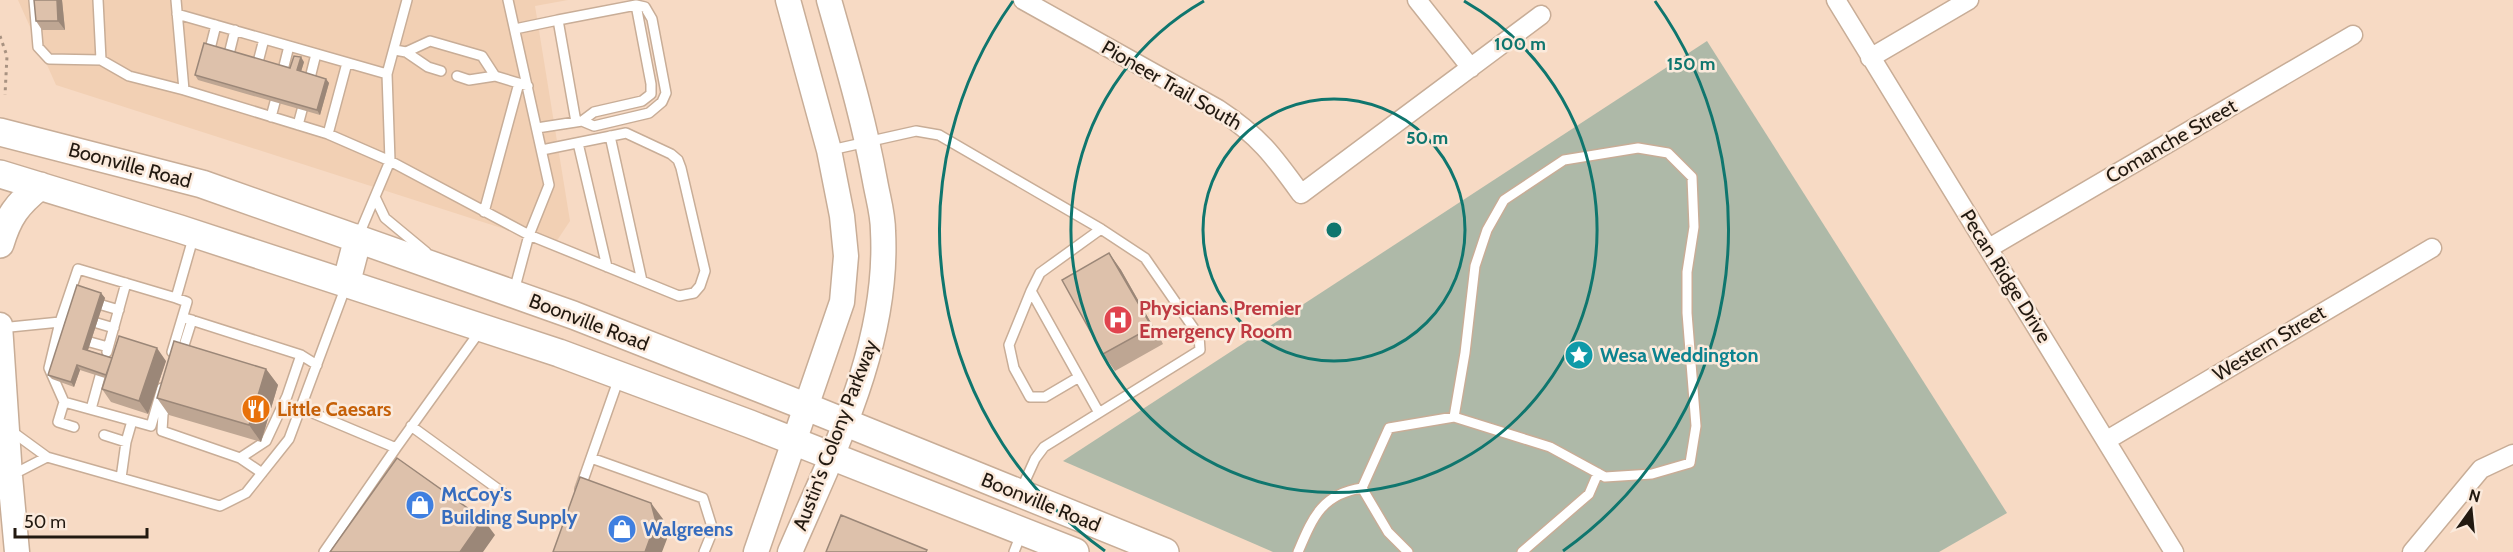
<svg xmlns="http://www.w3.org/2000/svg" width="2513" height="552" font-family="Cabin,sans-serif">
<rect width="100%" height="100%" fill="#f7dac4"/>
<path fill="#f2d0b4" d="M18 0H568L535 6 570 221 554 245 56 85Z"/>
<path fill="#aeb9a8" d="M1707 41 2007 513 1939 552H1273L1063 461Z"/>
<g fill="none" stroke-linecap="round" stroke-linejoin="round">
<g stroke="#c8ad97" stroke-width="12">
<path id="lane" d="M34 0 38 47 49 59 101 60
M98 0 101 60 129 76 184 90
M176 0 184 90 328 134 390 161 358 237
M407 0 387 74 390 161 529 235 679 296 694 293 700 286 705 271 681 168 678 160 671 154 626 133 542 150
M508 0 549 185 529 235 514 291
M177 14 387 74
M558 20 636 5 645 7 652 19 666 93 662 102 649 113 594 126 582 121
M515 29 558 20 576 122
M210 49 216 25
M395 50 406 52 430 41 482 56 495 76 528 86
M406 52 428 67 441 71
M229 54 235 30
M258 62 264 39
M283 70 289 46
M457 76 469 80 495 76
M310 78 316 54
M271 117 275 102
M298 125 302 110
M537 128 582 121 594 112 642 101 651 94V84L636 5
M328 134 347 63
M610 136 642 281
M578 143 607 267
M831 150 916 131 939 135 1101 229 1145 258 1199 336 1200 350 1044 447 1035 459 1021 490
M375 197 385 218 426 252
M484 212 519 83
M1031 291 1009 345 1014 368 1030 397H1045L1079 377
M102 305 119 310
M188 319 301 355 317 365
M60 322 49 368 64 402 58 422 74 427
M97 323 114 328
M0 328 60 322 78 269 176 298 194 235
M90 342 108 347
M107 352 126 283
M172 352 187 302 176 298
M181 355 192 320
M168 400 163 414 162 431 240 458 262 473
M64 402 151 426 162 388
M301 408 396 448 480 331
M91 409 102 369
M1098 411 1031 291 1040 273 1101 229
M411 426 502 492
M10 430 47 457 220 506 246 493 289 439 346 286
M104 435 126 442
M240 458 266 441 287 396 301 355
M591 458 703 498 713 530 704 552
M12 475 47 457
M121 478 126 442 132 421
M1362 488 1389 428 1454 417 1550 447 1605 477 1652 474 1690 463 1696 426 1687 313V272L1694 227 1692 177 1668 153 1638 148 1564 160 1504 200 1487 230 1475 266 1465 353 1454 417
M1362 488 1388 532 1408 552
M580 489 619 378
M324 552 396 448
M1014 552 1021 534
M1298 552C1313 517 1322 494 1362 488
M1522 552 1589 494 1598 473"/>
</g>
<g stroke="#c8ad97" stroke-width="21">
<path id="street" d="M1023 0 1218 109C1259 136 1273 155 1301 194L1541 15
M1417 0 1471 68
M1836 0 2174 552
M1870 58 1969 0
M1989 248 2353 35
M2107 440 2432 248
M2412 552 2481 469 2513 454"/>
</g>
<g stroke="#c8ad97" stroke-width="27">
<path id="secondary" d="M0 325 10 476 17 552
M756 552 842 302 846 256 842 216 829 150 788 0
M790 552C834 450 889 345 883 231 883 214 878 198 875 181 864 120 846 60 829 0"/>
</g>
<g stroke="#c8ad97" stroke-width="30">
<path id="primary" d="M0 132 202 184 573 315 807 407 1165 552
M0 174 180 229 559 353 750 424 1075 552
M0 244C8 217 17 204 40 186
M346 284 358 238"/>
</g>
<path stroke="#a89281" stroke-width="3" stroke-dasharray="3 4.5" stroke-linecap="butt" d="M0 36 7 56 5 95"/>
<use href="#lane" stroke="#fff" stroke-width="9"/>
<use href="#street" stroke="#fff" stroke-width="18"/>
<use href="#secondary" stroke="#fff" stroke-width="24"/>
<use href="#primary" stroke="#fff" stroke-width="27"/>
</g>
<path fill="#bea693" d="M34 0H62L65 30H42L36 21Z
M304 62 301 71 326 79 329 83 320 115 198 80 195 75 290 68Z
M1109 253 1121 270 1163 344 1115 371 1103 354Z
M101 293 105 298 88 350 112 358 166 361 148 414 111 402 102 389 105 378 80 370 74 387 52 379 48 375Z
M266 369 278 385 261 442 169 415 157 398Z"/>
<path fill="#9b8778" d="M57 0H62L65 30 58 21Z
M301 57 304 62 300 75 297 70Z
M326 79 329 83 320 115 317 110Z
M1109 253 1121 270 1163 344 1152 327Z
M101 293 105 298 87 353 83 349Z
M157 348 166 361 148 414 139 401Z
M77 365 80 370 74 387 71 382Z
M266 369 278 385 261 442 249 425Z
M651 503 663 519 667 539 662 552H645Z
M483 519 495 535 483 552H460Z"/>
<path fill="#ddc1ab" stroke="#9b8778" stroke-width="1.5" d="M34 0H57L58 21H36Z
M204 43 290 68 294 56 301 57 297 70 326 79 317 110 195 75Z
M1109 253 1152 327 1103 354 1062 280Z
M77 285 101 293 83 349 112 358 106 375 77 365 71 382 48 375Z
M119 336 157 348 139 401 102 389Z
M174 341 266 369 249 425 157 398Z
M397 458 483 519 460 552H330Z
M580 477 651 503 656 522 645 552H553Z
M841 515 927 550 926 552H826Z"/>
<g fill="none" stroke="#0f766e" stroke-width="3">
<circle cx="1334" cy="230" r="131"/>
<path d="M1464 1A263 263 0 1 1 1204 1"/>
<path d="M1105 551A394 394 0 0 1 1013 1M1655 1A394 394 0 0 1 1563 551"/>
</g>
<defs>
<g id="hospital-disc" transform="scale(1.5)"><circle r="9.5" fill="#e0444e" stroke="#fbeadc"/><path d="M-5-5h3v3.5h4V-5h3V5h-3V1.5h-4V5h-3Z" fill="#fff"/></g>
<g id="sight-disc" transform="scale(1.5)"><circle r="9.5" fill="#0f9aa8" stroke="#fbeadc"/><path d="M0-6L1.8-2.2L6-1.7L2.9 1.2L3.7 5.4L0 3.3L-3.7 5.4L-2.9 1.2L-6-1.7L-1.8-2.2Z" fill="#fff"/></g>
<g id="restaurant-disc" transform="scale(1.5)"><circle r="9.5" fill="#e8710a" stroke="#fbeadc"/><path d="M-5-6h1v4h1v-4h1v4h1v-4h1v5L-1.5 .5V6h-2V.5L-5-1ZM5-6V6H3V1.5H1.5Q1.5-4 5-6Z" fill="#fff"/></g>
<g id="shop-disc" transform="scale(1.5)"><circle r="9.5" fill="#3f7fe0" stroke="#fbeadc"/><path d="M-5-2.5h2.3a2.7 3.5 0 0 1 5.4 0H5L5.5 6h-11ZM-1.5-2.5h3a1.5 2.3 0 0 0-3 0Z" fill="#fff"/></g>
</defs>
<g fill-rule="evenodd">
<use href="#hospital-disc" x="1118" y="320"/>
<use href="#sight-disc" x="1579" y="355"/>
<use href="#restaurant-disc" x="256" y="409"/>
<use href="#shop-disc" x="420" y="505"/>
<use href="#shop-disc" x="622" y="529"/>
</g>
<g text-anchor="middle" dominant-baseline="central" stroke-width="5" stroke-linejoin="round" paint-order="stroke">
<g font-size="20" fill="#221910" stroke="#fbeadc">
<text transform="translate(1172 85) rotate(30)">Pioneer Trail South</text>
<text transform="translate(2171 141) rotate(-30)">Comanche Street</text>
<text transform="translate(130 165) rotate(15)">Boonville Road</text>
<text transform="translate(2006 276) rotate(58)">Pecan Ridge Drive</text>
<text transform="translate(589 322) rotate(21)">Boonville Road</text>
<text transform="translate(2269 343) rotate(-31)">Western Street</text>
<text transform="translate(835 435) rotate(-69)">Austin's Colony Parkway</text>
<text transform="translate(1041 502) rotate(22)">Boonville Road</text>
</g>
<g font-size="20" font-weight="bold" fill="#be3a42" stroke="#fbeadc" text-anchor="start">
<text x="1139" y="308">Physicians Premier<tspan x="1139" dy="23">Emergency Room</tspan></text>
</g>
<g font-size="20" font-weight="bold" fill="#0d838f" stroke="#fbeadc" text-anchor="start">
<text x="1600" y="355">Wesa Weddington</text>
</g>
<g font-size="20" font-weight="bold" fill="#c56008" stroke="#fbeadc" text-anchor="start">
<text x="277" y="409">Little Caesars</text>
</g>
<g font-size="20" font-weight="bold" fill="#366cbe" stroke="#fbeadc" text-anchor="start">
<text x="441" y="494">McCoy's<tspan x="441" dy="23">Building Supply</tspan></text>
<text x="643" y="529">Walgreens</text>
</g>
</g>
<circle cx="1334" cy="230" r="9" fill="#0f766e" stroke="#fbeadc" stroke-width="3"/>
<g font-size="18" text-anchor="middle" font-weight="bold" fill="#0f766e" stroke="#fbeadc" stroke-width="5" stroke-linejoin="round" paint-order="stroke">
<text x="1520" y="50">100 m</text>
<text x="1691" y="70">150 m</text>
<text x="1427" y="144">50 m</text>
</g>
<g transform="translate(2471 510) rotate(15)" stroke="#fbeadc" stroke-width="4.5" paint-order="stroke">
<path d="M0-4.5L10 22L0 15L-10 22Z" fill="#221910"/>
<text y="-9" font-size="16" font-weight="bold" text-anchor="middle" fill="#221910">N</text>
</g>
<path d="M15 528v9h132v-9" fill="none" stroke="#221910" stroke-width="3"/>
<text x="24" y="528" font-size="18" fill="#221910" stroke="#fbeadc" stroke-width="4.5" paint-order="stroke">50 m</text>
</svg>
